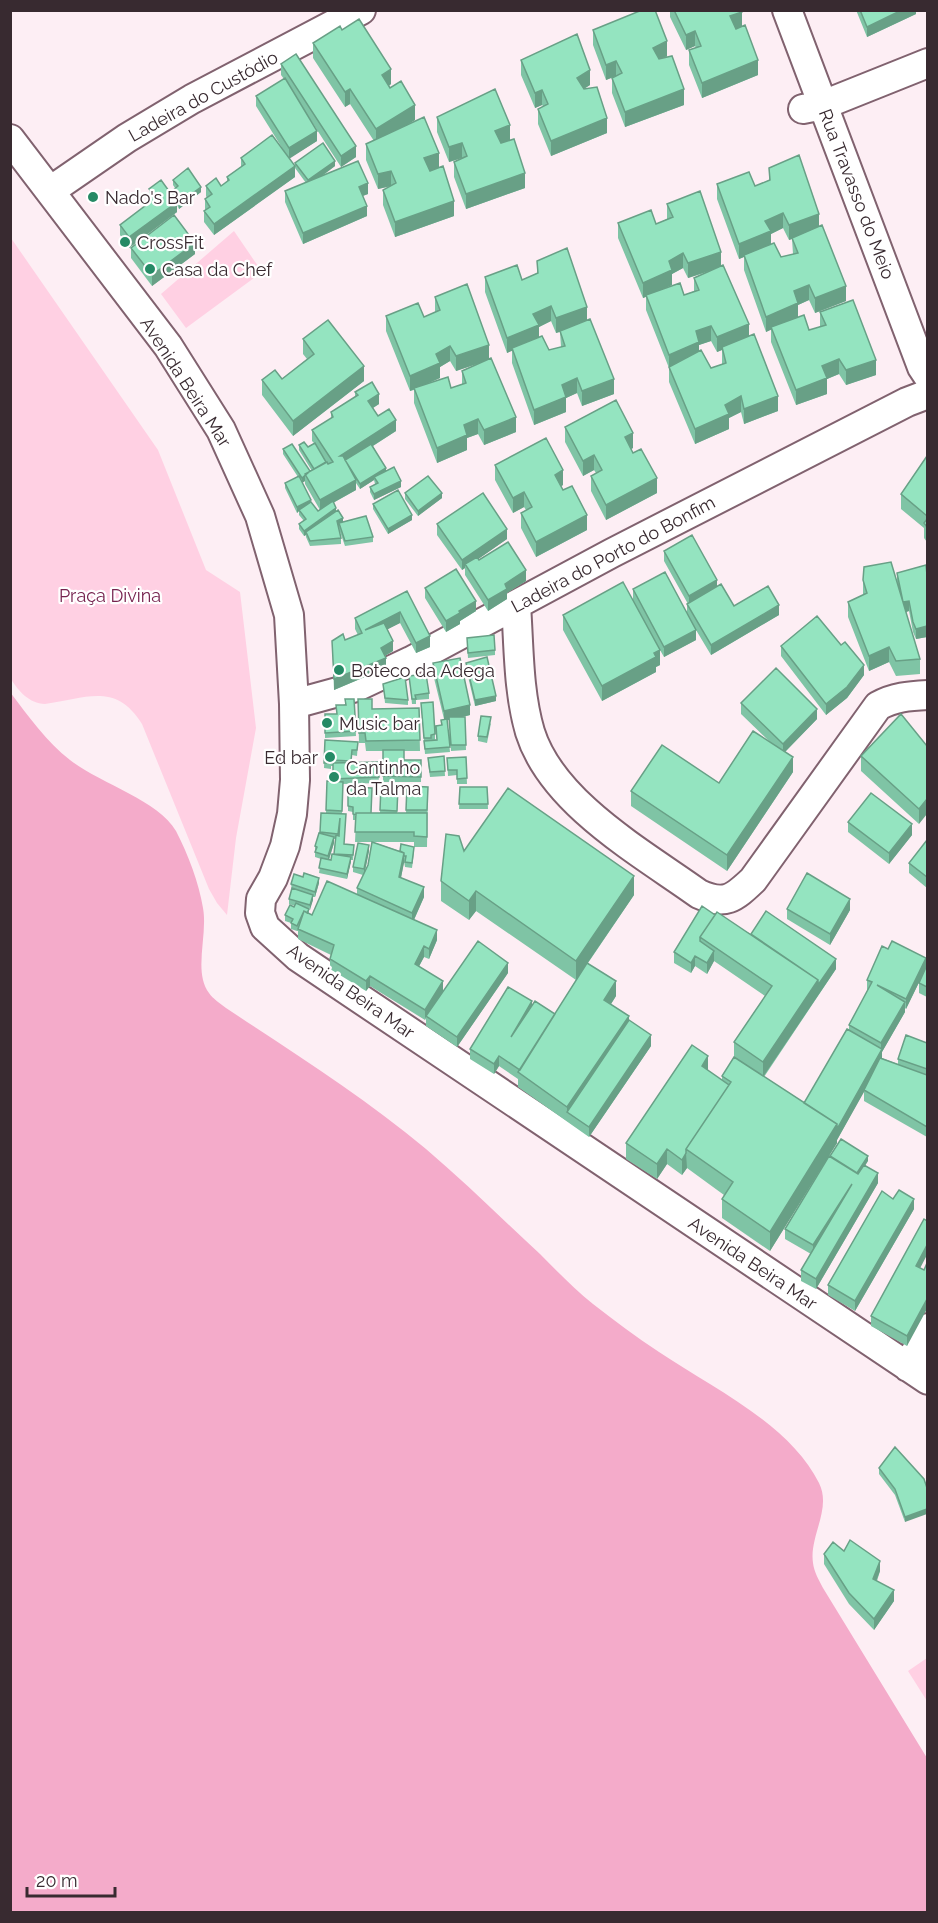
<svg xmlns="http://www.w3.org/2000/svg" width="938" height="1923" font-family="Raleway,sans-serif">
<rect width="100%" height="100%" fill="#fdeef4"/>
<path fill="#ffd0e3" d="M234 231 262 272 186 328 161 294Z
M11 238 158 450 206 570 240 592 256 728 236 838 227 915 217 903 209 889 142 724C116 682 87 698 45 704 29 703 19 692 11 679Z
M927 1658V1701L908 1671Z"/>
<path fill="#f4abca" d="M10 692C28 716 47 742 70 760 99 783 158 800 176 831 188 854 199 883 203 908 208 935 193 972 209 993 213 999 220 1003 226 1008 294 1053 364 1097 426 1149 466 1183 502 1219 540 1254 557 1271 574 1289 593 1304 614 1320 636 1337 659 1352 711 1387 790 1424 819 1483 832 1509 809 1536 813 1563 814 1572 819 1580 823 1588L927 1758V1912H11Z"/>
<g fill="none" stroke-linecap="round" stroke-linejoin="round">
<g stroke="#81626f" stroke-width="32">
<path id="minor" d="M787 10 922 367 928 376
M803 109 823 105 928 63
M10 139 168 346 221 430 260 516 289 615 294 704 295 780 292 814 285 846 273 878 261 899 260 913 265 927 298 957 928 1380
M50 191 127 138 192 99 361 10
M516 605C519 647 518 691 530 732 552 803 642 853 699 894 725 906 734 898 753 880L878 706C894 697 909 696 928 695
M294 704 356 687 411 661 612 553 907 402 928 394
M908 1367 928 1328"/>
</g>
<use href="#minor" stroke="#fff" stroke-width="28"/>
</g>
<path fill="#7fc4a5" fill-rule="evenodd" d="M670 10H742V26L758 75 702 98 689 65V50L696 48 695 46 686 50 670 17Z
M856 10H916V14L867 37Z
M342 30 391 84 389 86 415 120 408 124 439 168 454 216 395 237 383 205V190L391 186 378 189 366 160V144L374 141 350 104 345 107 313 58V43Z
M593 30 667 56 684 105 625 127 612 93V78L616 76 606 80 593 45Z
M521 60 590 85 584 89 607 133 551 156 538 124V109L543 106 542 105 535 108 521 75Z
M281 64 356 157 341 167 310 119 317 141 289 158 295 177 214 235 204 222V211H205V199L207 198 206 196V186H221L227 182V177L241 167V158L284 151 256 106V96L284 79 281 75Z
M437 117 510 140 525 188 466 209 454 177V162L462 158 449 162 437 132Z
M295 163 335 166 321 177 368 194 363 196 367 216 303 244 285 202V191L306 183 295 168Z
M769 168 819 226 846 301 815 313 809 300 798 305V317L809 330 820 327V312L876 375 846 385 839 374 827 379V394L796 405 771 342V329L766 332 744 270V257L739 259 717 199V184L755 186 769 180ZM783 228 789 240 792 239 793 254 781 257 771 244V234Z
M173 180 201 192 179 209 177 205V212L129 248 120 235V225L147 205V198L149 197V189L171 194V192L175 188 173 185Z
M667 204 721 266 778 411 744 424 741 412 729 418V429L695 444 669 382V368L646 310V297L643 298 618 238V223L656 224 667 219ZM683 268 688 278 710 271 694 278V291L684 295 662 290 672 285V274ZM711 341 717 352 722 350V364L711 368 699 351V345Z
M131 248 195 254 152 286 131 258Z
M537 261 587 320 614 394 582 406 577 393 566 398V412L534 425 512 363V350L507 353 485 292V277L522 280 537 273ZM551 321 556 333 560 332 561 347 549 350 539 337V327Z
M435 297 489 359 516 432 484 445 478 434 467 438V450L437 463 414 403V390L410 391 386 331V316L424 317 435 312ZM450 361 456 371 479 363 462 371V384L451 388 429 383 440 378V367Z
M303 339 364 381 293 436 262 395V380L282 379 307 359 303 354Z
M355 392 379 404 373 408 378 416 396 431 373 446 386 471 401 487 374 500 370 492V487L375 484 374 480 360 489 356 483V490L333 503 336 512 343 522 373 537V542L345 546 339 529V525L338 526 341 538V544L310 546 306 537V535L304 536 299 529V524L304 521 299 515V511L297 513 285 488V483L298 477 283 454V449L310 471H312L299 450V445L308 447 314 443 312 441V430L331 419V412L355 397ZM305 481V484L320 510 318 511 311 502 302 483Z
M565 427 633 448 631 449 657 493 606 520 591 491V476L596 473 594 470 583 476 565 442Z
M927 456V542L924 538V528L901 509V494Z
M495 465 563 485 561 486 587 530 536 557 521 528V513L526 510 524 507 513 513 495 480Z
M405 493 442 498 418 516 405 499Z
M373 504 412 520 388 534 373 509Z
M437 524 507 539 478 559 479 560 526 581 507 593V599L488 611 465 575V568L462 570 437 535Z
M664 551 717 586 734 606 779 615 711 655 696 630V640L664 657 660 650V665L656 667V672L602 701 563 630V615L633 600V589L687 612V604H688L664 561Z
M897 573 927 575V637L916 639 913 632 909 611 906 612 920 659V674L896 676 889 662 869 671 848 617V602L863 595V580L897 581Z
M425 588 476 611 460 621V624L446 632 425 598Z
M407 591 430 647 416 653 400 623 387 629 393 651 385 656 386 668 334 690 332 641 345 640 358 635 355 629V618Z
M467 643 495 650V655L468 658Z
M781 646 864 675 847 698 826 715 781 656Z
M433 663 470 715 463 717H465L466 750 451 751 449 720H447L450 752 425 754 421 703 435 734V739L437 740 436 726 441 725 444 719 433 674Z
M466 663 496 701 475 706 466 668Z
M409 676 429 693V699L416 700V704H412Z
M383 684 408 700V705L385 703Z
M345 699H354L356 736 325 738V714H336L345 705Z
M358 699 372 709 419 708 420 751H404V760H421V782H383V751H366L365 743H359Z
M741 703 817 719 785 752 793 772 727 871 631 806V791L719 783 770 742 741 714Z
M491 723 487 743 478 741V736Z
M325 740 358 742 357 756 352 755V763L378 762 379 783 343 784 342 814 344 844 354 845 353 860H351L347 879 319 873 321 859 315 857V846L326 813 327 781H333V766H331V769L324 768ZM334 839H336L334 854 331 860H329L334 843Z
M927 745 919 824 861 771V756Z
M444 756 445 776 430 777 428 763Z
M466 757 467 784H457V775L448 776 447 758Z
M381 785 398 786 397 813H406L407 786 428 787 427 847H414V842H373L400 851 414 852 412 868 405 867 404 861 401 878 424 897 414 920 437 940 429 959 424 957 419 966 443 991 508 973 457 1047 426 1026V1018L425 1020 370 986 366 991 330 969V959L331 955 298 939V931H297L291 929V923L285 921V915L295 906 289 904V899L292 890 291 884 319 883 315 897H313V900L309 910V914L312 915 357 894V888L363 875 353 872V867L369 851 365 872 368 865 372 842H355L356 820H353V812L348 811V787L371 813H380Z
M460 787H487L488 809H459Z
M848 822 912 835 889 864 848 832Z
M927 840V888L909 873V863Z
M464 851 634 895 588 963 616 996 611 1004 629 1020 651 1046 589 1137 518 1087V1079L499 1066 494 1074 470 1059V1049L532 1007 555 1014 576 980 476 911 469 920 441 901V881Z
M787 909 850 910 830 945 787 919Z
M715 915 751 934 836 969 764 1077 804 1103 849 1030V1025L868 991 867 990V980L926 968 906 1009 905 1008V1012L882 1052V1058L898 1064V1059L927 1043V1137L864 1101V1091L837 1140V1143L770 1251 722 1218V1199L724 1195 687 1168 682 1175 667 1164 657 1179 626 1159V1143L708 1071 722 1080V1076L734 1057V1042L765 996 714 961 707 974 695 966 691 973 674 963V952Z
M927 965V997L919 993V983Z
M868 1161 865 1165 878 1183 816 1289 801 1281V1270L811 1254 785 1239V1229Z
M927 1180V1195L926 1194V1184Z
M893 1199 914 1209 855 1311 828 1295V1285Z
M920 1268 924 1270 907 1346 871 1326V1316Z
M879 1468 924 1479 905 1522 895 1495 879 1474Z
M844 1551 880 1571 877 1581 894 1601 874 1630 849 1604 824 1564V1554Z"/>
<path fill="#68a086" d="M902 10H916V14L867 37V27Z
M742 12V27L730 31V16Z
M695 31V46L686 50V35Z
M667 41V56L653 63V48Z
M758 60V75L702 98V83Z
M616 61V76L606 80V65Z
M391 69V84L382 90V75Z
M590 70V85L577 93V78Z
M350 89V104L345 107V92Z
M684 89V105L625 127V112Z
M542 90V105L535 108V93Z
M415 105V120L376 144V129Z
M607 118V133L551 156V141Z
M510 125V140L495 146V131Z
M317 131V141L289 159V148Z
M462 143V158L449 162V147Z
M356 146V157L341 167V156Z
M439 153V168L424 173V158Z
M335 161V166L308 186V180Z
M295 166V177L214 235V224Z
M391 171V186L378 189V174Z
M525 173V188L466 209V194Z
M368 183V194L359 197V187Z
M201 187V192L179 209V203Z
M454 201V216L395 237V222Z
M177 202V212L129 248V237Z
M367 206V216L303 244V233Z
M783 213V228L771 234V246L739 259V244L765 221Z
M819 214V229L789 240V225Z
M195 243V254L152 286V275Z
M721 252V267L688 278V263Z
M683 253V268L672 274V285L643 298V283L669 261Z
M809 285V300L798 305V318L766 332V317L794 291Z
M846 286V301L815 313V298Z
M551 306V321L539 327V340L507 353V338L533 314Z
M587 307V322L556 333V318Z
M749 324V339L722 347V350L717 352V337Z
M711 326V341L699 345V357L669 370V355L696 331Z
M489 345V360L456 371V356Z
M450 346V361L440 367V378L410 391V376L436 354Z
M839 359V374L827 379V394L796 405V390L822 366Z
M876 360V375L846 385V370Z
M364 366V381L293 436V421Z
M577 378V393L566 398V412L534 425V410L562 385Z
M614 379V394L582 406V391Z
M379 394V404L368 411V401Z
M741 396V412L729 418V429L695 444V429L725 405Z
M778 396V411L744 424V409Z
M516 417V432L484 445V430Z
M478 419V434L467 438V450L437 463V448L464 425Z
M396 420V431L346 463 340 456Z
M633 433V448L625 452V437Z
M594 455V470L583 476V461Z
M386 468V473L374 477V480L360 489V484Z
M563 470V485L555 490V475Z
M305 475V481L302 483V478Z
M657 478V493L606 520V505Z
M356 480V490L320 510V500Z
M401 481V487L374 500V494Z
M524 492V507L513 513V498Z
M442 493V498L418 516V511Z
M311 500V506L299 510V511L297 513V507Z
M336 508V513L306 532V535L304 536V531Z
M412 515V520L388 534V529Z
M587 515V530L536 557V542Z
M343 518V523L337 527V521Z
M507 529V539L467 567 465 564V568L462 570V560Z
M526 570V581L507 593V599L488 611V600L505 584Z
M717 580V591L689 606V596Z
M476 601V611L460 621V624L446 632V621L459 611Z
M909 601V611L903 613V602Z
M779 605V615L711 655V645Z
M400 612V623L365 641V630Z
M927 626V637L916 639V629Z
M696 630V640L664 657V647Z
M430 636V647L416 653V643Z
M393 641V651L381 658V648Z
M889 647V662L869 671V656Z
M660 650V665L656 667V672L602 701V686Z
M386 658V668L334 690V679Z
M864 665V675L847 698 826 715V704Z
M496 696V701L475 706V700Z
M470 705V715L444 721V711Z
M817 709V719L783 754V744Z
M793 757V772L727 871V855Z
M927 799V814L919 824V809Z
M912 824V835L889 864V853Z
M334 837V843L328 862V856Z
M369 845V851L364 875V869Z
M404 853V863L399 887V877Z
M351 857V862L347 879V874Z
M634 876V895L576 980V961Z
M319 878V883L315 897V892Z
M424 887V897L412 924V913Z
M476 891V911L469 920V901Z
M313 895V900L310 910V905Z
M850 899V910L830 945V934Z
M437 930V940L429 959V949Z
M424 946V957L415 974V964Z
M714 951V961L707 974V963Z
M695 956V966L691 973V963Z
M926 958V968L906 1009V999Z
M836 959V969L763 1077V1062L818 980Z
M508 963V973L457 1047V1037Z
M370 976V986L366 991V981Z
M443 981V991L426 1016 425 1020V1010Z
M616 981V996L604 1015V1000Z
M532 1001V1011L511 1037Z
M905 1002V1012L882 1052V1060L837 1140V1143L770 1251V1232L881 1051V1043Z
M629 1016V1031L567 1112V1107Z
M651 1035V1046L589 1137V1127Z
M499 1056V1066L494 1074V1064Z
M708 1056V1071L702 1066Z
M667 1149V1164L657 1179V1164Z
M686 1153 687 1168 682 1175V1160Z
M868 1156V1161L856 1180V1175Z
M878 1173V1183L816 1289V1279Z
M852 1184 813 1256V1245Z
M914 1199V1209L855 1311V1301Z
M927 1245V1255L916 1276V1266Z
M927 1299V1309L907 1346V1336Z
M927 1509V1514L905 1522V1517Z
M880 1561V1571L873 1589V1579Z
M894 1590V1601L874 1630V1619Z"/>
<path fill="#94e4c0" stroke="#68a086" stroke-width="1.5" d="M642 10H655L667 41 653 48 659 59 672 56 684 89 625 112 612 78 622 73 616 61 606 65 593 30Z
M674 10H742V12L730 16 736 29 745 25 758 60 702 83 689 50 701 46 695 31 686 35Z
M860 10H902L867 27Z
M359 19 391 69 382 75 390 88 401 81 415 105 376 129 350 89 345 92 313 43 340 26 342 30Z
M577 34 590 70 577 78 584 89 597 87 607 118 551 141 538 109 548 104 542 90 535 93 521 60Z
M296 54 356 146 341 156 281 64Z
M285 78 317 131 289 148 256 96Z
M495 89 510 125 495 131 501 143 514 139 525 173 466 194 454 162 467 156 462 143 449 147 437 117Z
M424 117 439 153 424 158 430 171 443 166 454 201 395 222 383 190 396 183 391 171 378 174 366 144Z
M272 135 295 166 214 224 204 211 210 207 205 199 212 194 206 186 216 178 221 186 229 180 227 177 245 164 241 158Z
M323 143 335 161 308 180 295 163Z
M799 155 819 214 789 225 783 213 765 221 771 231 739 244 717 184 749 172 755 186 770 180 769 168Z
M358 161 368 183 359 187 367 206 303 233 285 191Z
M188 168 201 187 179 203 171 192 178 186 173 180Z
M161 180 177 202 129 237 120 225 150 202 147 198 153 194 149 189Z
M700 191 721 252 688 263 683 253 669 261 672 270 643 283 618 223 651 210 656 224 673 217 667 204Z
M174 215 195 243 152 275 131 248Z
M822 225 846 286 815 298 809 285 794 291 798 303 766 317 744 255 774 243 781 257 798 253 792 238Z
M567 248 587 307 556 318 551 306 533 314 539 325 507 338 485 277 517 265 522 280 538 273 537 261Z
M723 265 749 324 717 337 711 326 696 331 699 342 669 355 646 295 680 283 684 295 699 290 694 278Z
M467 284 489 345 456 356 450 346 436 354 440 363 410 376 386 316 418 303 424 317 440 310 435 297Z
M853 300 876 360 846 370 839 359 822 366 827 378 796 390 771 327 804 315 809 330 826 325 820 312Z
M590 319 614 379 582 391 577 378 562 385 566 397 534 410 512 348 542 336 549 350 565 346 560 331Z
M328 320 364 366 293 421 262 380 275 370 282 379 314 354 303 339Z
M754 334 778 396 744 409 741 396 725 405 729 414 695 429 669 367 701 350 711 368 726 363 722 347Z
M491 358 516 417 484 430 478 419 464 425 467 435 437 448 414 388 448 377 451 388 466 383 462 371Z
M372 382 379 394 368 401 378 416 389 409 396 420 340 456H343L356 480 320 500 305 474 327 462 328 464 333 462 312 430 333 417 331 412 358 395 355 392Z
M616 400 633 433 625 437 633 453 641 449 657 478 606 505 591 476 602 470 594 455 583 461 565 427Z
M546 438 563 470 555 475 563 490 572 486 587 515 536 542 521 513 532 507 524 492 513 498 495 465Z
M304 442 308 447 315 443 326 462 314 469 299 445Z
M292 444 310 471 302 478 283 449Z
M371 444 386 468 360 484 345 460Z
M927 456V516L901 494Z
M394 467 401 481 374 494 370 487 378 483 374 477Z
M299 476 311 500 297 507 285 483Z
M428 476 442 493 418 511 405 493Z
M398 490 412 515 388 529 373 504Z
M483 493 507 529 462 560 437 524Z
M333 501 336 508 304 531 299 524 306 519 299 510 311 502 318 511Z
M338 510 343 518 337 521 341 538 310 541 306 532Z
M366 516 373 537 345 541 339 523Z
M927 519V527L924 523Z
M692 535 717 580 689 596 664 551Z
M508 542 526 570 505 584 507 589 488 600 465 564 477 557 479 560Z
M891 562 920 659 896 661 889 647 869 656 848 602 867 593 863 580 864 567Z
M926 565 927 575V626L916 629 913 622 909 601 903 602 897 573Z
M456 569 476 601 459 611 460 613 446 621 425 588Z
M665 572 696 630 664 647 633 589Z
M623 582 660 650 654 653 656 657 602 686 563 615Z
M721 584 734 606 768 586 779 605 711 645 687 604Z
M407 591 430 636 416 643 400 612 365 630 384 623 393 641 381 648 386 658 334 679 332 641 343 634 345 640 362 633 355 618Z
M817 616 841 645 845 642 864 665 847 687 826 704 781 646Z
M494 635 495 650 468 653 467 638Z
M487 657 496 696 475 700 466 663Z
M460 658 470 705 444 711 433 663Z
M776 668 817 709 783 744 741 703Z
M426 674 429 693 415 695 416 699H412L409 676Z
M405 677 408 700 385 698 383 684Z
M345 699H354L356 731 325 733V714H337L336 705H346Z
M358 699H372V709L419 708 420 740 366 741 365 733H359Z
M433 702 435 734 431 735V738H424L421 703Z
M901 714 927 746V799L919 809 861 756Z
M481 716 491 717 487 737 478 736Z
M449 717H465L466 745H451Z
M447 719 450 747 425 749 424 741 437 740 436 726 442 725 441 720Z
M753 731 793 757 727 855 631 791 662 745 719 783Z
M325 740 358 742 357 750H352L351 761 331 760V763H324Z
M383 750H404V760H421V777L383 776Z
M444 756 445 771 430 772 428 758Z
M466 757 467 778 457 779V770H448L447 758Z
M378 762 379 777 333 779V763Z
M327 781 343 782 342 811 326 810Z
M381 785 398 786 397 811 380 810Z
M407 786 428 787 427 810H406Z
M348 787 372 788 371 813H356V815L353 814V807L348 806Z
M460 787H487L488 804H459Z
M508 788 634 876 576 961 476 891 469 901 441 881 446 834 459 836 464 851Z
M871 793 912 824 889 853 848 822Z
M321 813 346 814 344 844 354 845 353 855 334 854 336 835 339 836 340 818 338 834 320 832Z
M356 813H427V837L414 836V832H355Z
M319 833 334 837 328 856 315 852 317 847 315 846Z
M927 840V877L909 863Z
M372 842 404 853 399 877 424 887 412 913 357 888 368 865Z
M358 843 369 845 364 869 353 867Z
M401 844 414 847 412 863 405 862 406 856H404V853L400 851Z
M332 854 351 857 347 874 319 868 321 858 331 860Z
M304 873 319 878 315 892 291 884 294 874 303 877Z
M807 873 850 899 830 934 787 909Z
M327 881 437 930 429 949 424 946 415 964 443 981 425 1010 370 976 366 981 330 959 334 945 298 929 304 911 312 915Z
M292 888 313 895 310 905 289 899Z
M296 903 309 909 307 913 304 911 303 913 297 926 291 923 293 919 285 915 290 905 294 907Z
M702 906 715 915 700 937V941L714 951 707 963 695 956 691 963 674 952Z
M766 911 836 959 818 985V980L751 934Z
M717 912 818 980 763 1062 734 1042 772 986 700 937Z
M478 941 508 963 457 1037 426 1016Z
M892 941 926 958 906 999 877 985 905 1002 881 1043 849 1025 872 982 867 980 882 946 888 949Z
M587 963 616 981 604 1000 629 1016 567 1107 518 1072Z
M927 965V987L919 983Z
M508 987 532 1001 511 1037 535 1001 555 1014 520 1070 499 1056 494 1064 470 1049Z
M629 1020 651 1035 589 1127 567 1112Z
M847 1029 882 1049 837 1129V1124L804 1103Z
M906 1035 927 1043V1069L898 1059Z
M692 1045 708 1056 702 1066 729 1085 686 1149V1153L682 1160 667 1149 657 1164 626 1143Z
M734 1057 837 1124 770 1232 722 1199 733 1182 686 1149 731 1082 722 1076Z
M880 1058 927 1075V1127L864 1090Z
M841 1139 868 1156 857 1173 830 1156Z
M829 1156 858 1174 864 1165 878 1173 816 1279 801 1270 852 1184 813 1245 785 1229Z
M899 1190 914 1199 855 1301 828 1285 882 1191 893 1199Z
M924 1219 927 1221V1245L916 1266 924 1270 927 1263V1299L907 1336 871 1316Z
M895 1447 924 1479 927 1488V1509L905 1517 895 1489 879 1468Z
M850 1540 880 1561 873 1579 894 1590 874 1619 849 1593 824 1554 833 1542 844 1551Z"/>
<g fill="#258a65" stroke="#fff" stroke-width="2">
<circle cx="93" cy="197" r="6"/>
<circle cx="125" cy="242" r="6"/>
<circle cx="150" cy="269" r="6"/>
<circle cx="339" cy="670" r="6"/>
<circle cx="327" cy="723" r="6"/>
<circle cx="330" cy="757" r="6"/>
<circle cx="334" cy="777" r="6"/>
</g>
<g text-anchor="middle" dominant-baseline="central" stroke-width="4.5" stroke-linejoin="round" paint-order="stroke">
<g font-size="18" fill="#382a30" stroke="#fff">
<text transform="translate(203 96) rotate(-29)">Ladeira do Custódio</text>
<text transform="translate(857 194) rotate(69)">Rua Travasso do Meio</text>
<text transform="translate(186 382) rotate(57)">Avenida Beira Mar</text>
<text transform="translate(613 554) rotate(-28)">Ladeira do Porto do Bonfim</text>
<text transform="translate(351 991) rotate(35)">Avenida Beira Mar</text>
<text transform="translate(753 1263) rotate(34)">Avenida Beira Mar</text>
</g>
<g font-size="18" fill="#382a30" stroke="#fff" text-anchor="start">
<text x="105" y="197">Nado's Bar</text>
<text x="137" y="242">CrossFit</text>
<text x="162" y="269">Casa da Chef</text>
<text x="351" y="670">Boteco da Adega</text>
<text x="339" y="723">Music bar</text>
<text x="318" y="757" text-anchor="end">Ed bar</text>
<text x="346" y="767">Cantinho<tspan x="346" dy="21">da Talma</tspan></text>
</g>
<g font-size="18" fill="#76234f" stroke="#fff">
<text x="110" y="595">Praça Divina</text>
</g>
</g>
<rect width="938" height="1923" fill="none" stroke="#382a30" stroke-width="24"/>
<path d="M27 1887v9h88v-9" fill="none" stroke="#382a30" stroke-width="3"/>
<text x="36" y="1887" font-size="18" fill="#382a30" stroke="#ffffff" stroke-width="4.5" paint-order="stroke">20 m</text>
</svg>
